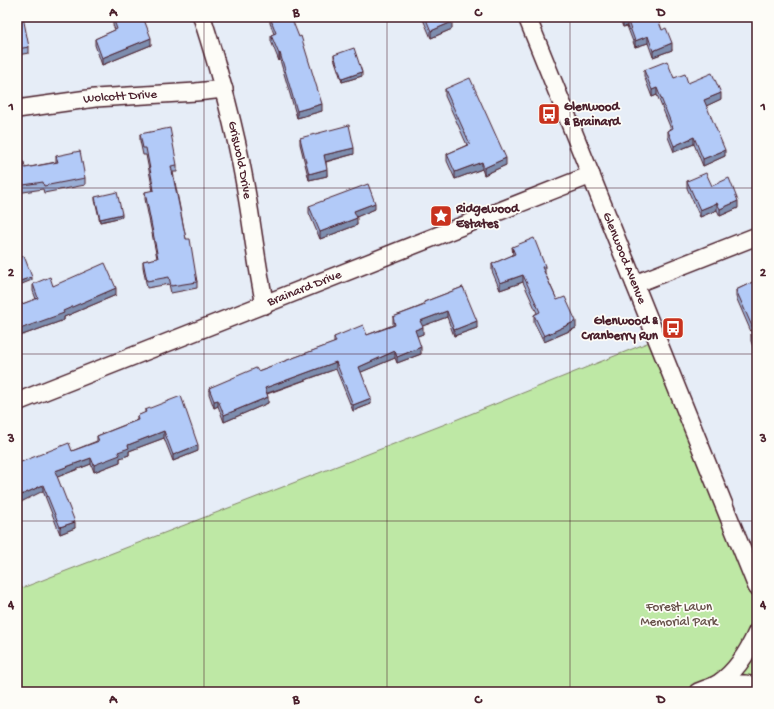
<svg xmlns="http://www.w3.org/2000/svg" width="774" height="709" font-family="'Gochi Hand',sans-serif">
<rect width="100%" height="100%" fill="#e6edf7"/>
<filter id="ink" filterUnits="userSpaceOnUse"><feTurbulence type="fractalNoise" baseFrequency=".025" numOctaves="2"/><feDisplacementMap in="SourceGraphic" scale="8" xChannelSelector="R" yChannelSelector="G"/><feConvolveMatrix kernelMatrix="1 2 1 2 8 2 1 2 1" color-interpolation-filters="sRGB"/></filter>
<g filter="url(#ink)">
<path fill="#bee8a5" stroke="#848468" d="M657 339 757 587V692H17V590L453 421Z"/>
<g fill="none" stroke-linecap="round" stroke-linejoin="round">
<g stroke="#4a1f2b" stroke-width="20">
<g id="minor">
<path id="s1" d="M202 17C219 70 234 124 244 179 252 221 256 263 265 305"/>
<path id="s2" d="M527 17 757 587"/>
<path id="s3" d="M17 109 95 98 196 92 224 89"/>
<path d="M635 284 757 236"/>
<path id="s4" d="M17 402 591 175"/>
<path d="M718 684H745L757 686"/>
<path d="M698 692C705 689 713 687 719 683 737 671 748 652 757 632"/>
</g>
</g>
<use href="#minor" stroke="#fdfcf7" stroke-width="17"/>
</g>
<path fill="#99aed5" stroke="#4a1f2b" d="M17 17 29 47V53L17 55Z
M115 17H143L151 45 102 65 95 45V39L115 30 113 25V18Z
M270 17 322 111 297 118 280 60 279 61 271 41V35L274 34 270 23Z
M422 17H450L452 29 431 38Z
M619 17H657L662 30 672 50 653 57 648 43 635 47 627 26 623 27Z
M334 55 362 76 342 82 334 58Z
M644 70 674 78 688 83 721 99 706 106 725 156 703 166 694 144 674 152 668 137V131L671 129 657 95 652 97 644 76Z
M445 89 506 165 484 175 482 169 455 179 447 161V154L467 145 445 96Z
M140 134 177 165V172H173L186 239 197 282V288L171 293 169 284 147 288 143 267V261L157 258 145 199V192L153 191 146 155H143L140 141Z
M300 138 354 154 326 162 327 176 309 180 300 144Z
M56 156 85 178V185L44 193 43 189 17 193V163L25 168 56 162Z
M687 181 712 186 738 208 720 216 717 210 700 217 687 188Z
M95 197 122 217 100 222 95 200Z
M309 206 375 209 356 217 357 225 320 239 309 213Z
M512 247 545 272V273L557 300 576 328 544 342 534 322V315L537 313 523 282 500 290 492 271V264L513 255Z
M757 280V358L751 341V334H752L736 297V290Z
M33 284 53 286 116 295 64 317V320L17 337V306L36 299 33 291Z
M463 287 477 328 454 336 447 317 422 326 423 334 417 336 421 354 397 363 395 358 361 372 371 404 353 411 336 369 267 394 268 403 224 422 218 406 214 408 209 394V388L258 371 334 343V337L367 335 393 325V317L424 305V302Z
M145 410 198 451 173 461 164 438 129 451V455L120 458V462L94 472 91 464 57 477 75 528 60 534 43 491 21 462 72 451 97 441V436L137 420V416L145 413Z"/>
<path fill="#7d8dae" stroke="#4a1f2b" d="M627 19V26L623 27V21Z
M452 22V29L431 38V31Z
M648 36V43L635 47V41Z
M151 38V45L102 65V58Z
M672 43V50L653 57V51Z
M280 53V60L279 61V54Z
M362 72V76L342 82V79Z
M657 88V95L652 97V90Z
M721 93V99L704 107V100Z
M322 104V111L297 118V111Z
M694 137V144L674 152V146Z
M354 148V154L324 162V155Z
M725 150V156L703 166V159Z
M506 158V165L484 175V168Z
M482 162V169L455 179V172Z
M327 169V176L309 180V174Z
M738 201V208L720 216V209Z
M375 203V209L354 218V211Z
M717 203V210L700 217V210Z
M122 214V217L100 222V219Z
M357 218V225L320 239V232Z
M545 266V272L542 274V267Z
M523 275V282L500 290V283Z
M32 277V280L17 286V282Z
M116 288V295L64 317V320L17 337V330Z
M447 311V317L420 327V321Z
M477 321V328L454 336V330Z
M576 321V328L544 342V336Z
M423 327V334L415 337V330Z
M421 347V354L397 363V357Z
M395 351V358L359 373V367Z
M336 362V369L265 394V388Z
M268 397V403L224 422V415Z
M371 398V404L353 411V405Z
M218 400V406L214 408V401Z
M164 431V438L129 451V455L120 458V462L94 472V465L118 452 128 445Z
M198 445V451L173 461V455Z
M91 458V464L55 478V471Z
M43 485V491L17 504V497Z
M75 522V528L60 534V527Z"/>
<path fill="#b2caf8" stroke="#4a1f2b" d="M17 17H23L29 47 17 49Z
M116 17H143L151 38 102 58 95 39 117 29 113 18Z
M270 17H291L299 37 301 36 322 104 297 111 280 53 279 54 271 35 276 33Z
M425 17H450L452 22 431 31Z
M622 17H657L662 30 666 28 672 43 653 51 648 36 635 41 627 19 623 21Z
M354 48 362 72 342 79 334 55Z
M667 61 674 78 685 74 688 83 712 73 721 93 704 100 725 150 703 159 694 137 674 146 668 131 673 128 657 88 652 90 644 70Z
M470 78 506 158 484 168 482 162 455 172 447 154 470 144 445 89Z
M349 125 354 148 324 155 327 169 309 174 300 138Z
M170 128 177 165 171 166 186 239H190L197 282 171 286 169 277 147 281 143 261 158 258 145 192 154 190 146 148H143L140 134Z
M80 151 85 178 44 186 43 182 17 186V163L24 162 25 168 58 162 56 156Z
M706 173 712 186 729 178 738 201 720 209 717 203 700 210 687 181Z
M368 184 375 203 354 211 357 218 320 232 309 206Z
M117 192 122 214 100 219 95 197Z
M534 238 545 266 542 267 557 300 565 297 576 321 544 336 534 315 540 312 523 275 500 283 492 264 515 254 512 247Z
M24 256 32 277 17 282V259Z
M105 263 116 288 63 311 64 313 17 330V306L38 298 33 284 50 277 53 286Z
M757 280V351L751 334 755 333 736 290Z
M463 287 477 321 454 330 447 311 420 321 423 327 415 330 421 347 397 357 395 351 359 367 371 398 353 405 336 362 265 388 268 397 224 415 218 400 214 401 209 388 256 368 258 371 336 342 334 337 363 325 367 335 395 325 393 317 425 305 424 302Z
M181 396 198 445 173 455 164 431 128 445 129 448 118 452 120 455 94 465 91 458 55 471 75 522 60 527 43 485 17 497V462L20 461 21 462 69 443 72 451 99 441 97 436 138 420 137 416 146 412 145 410Z"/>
</g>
<path fill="none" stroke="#4a1f2b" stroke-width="1" stroke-opacity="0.55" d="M204 17V692M387 17V692M570 17V692M17 188H757M17 354H757M17 521H757"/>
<defs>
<g id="bus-square" transform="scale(1.15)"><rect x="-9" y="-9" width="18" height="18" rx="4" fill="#c8321e" stroke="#fdfcf7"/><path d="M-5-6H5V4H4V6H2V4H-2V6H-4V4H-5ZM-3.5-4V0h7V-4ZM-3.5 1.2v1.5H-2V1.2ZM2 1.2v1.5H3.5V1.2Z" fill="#fff"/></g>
<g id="sight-square" transform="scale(1.15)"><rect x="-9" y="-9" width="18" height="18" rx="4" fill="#c8321e" stroke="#fdfcf7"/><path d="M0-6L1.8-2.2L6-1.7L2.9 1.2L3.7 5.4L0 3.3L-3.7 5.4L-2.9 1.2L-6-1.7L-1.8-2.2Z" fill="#fff"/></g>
</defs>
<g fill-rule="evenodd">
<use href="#bus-square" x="549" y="114"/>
<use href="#sight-square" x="441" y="216"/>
<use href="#bus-square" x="673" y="328"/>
</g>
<g text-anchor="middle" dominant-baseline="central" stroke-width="3.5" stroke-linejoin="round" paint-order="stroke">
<g font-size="13" fill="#4a1f2b" stroke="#fdfcf7">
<text stroke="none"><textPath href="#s3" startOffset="104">Wolcott Drive</textPath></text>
<text stroke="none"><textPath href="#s1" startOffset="148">Griswold Drive</textPath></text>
<text stroke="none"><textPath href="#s2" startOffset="260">Glenwood Avenue</textPath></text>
<text stroke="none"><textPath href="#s4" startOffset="309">Brainard Drive</textPath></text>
</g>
<g font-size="13" font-weight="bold" fill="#4a1f2b" stroke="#fdfcf7" text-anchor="start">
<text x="564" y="107">Glenwood<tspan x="564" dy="15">&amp; Brainard</tspan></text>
<text x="456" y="209">Ridgewood<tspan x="456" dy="15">Estates</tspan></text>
<text x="658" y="321" text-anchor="end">Glenwood &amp;<tspan x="658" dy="15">Cranberry Run</tspan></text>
</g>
<g font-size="13" fill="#67514a" stroke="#fdfcf7">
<text x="679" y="607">Forest Lawn<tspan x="679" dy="15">Memorial Park</tspan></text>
</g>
</g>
<rect width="774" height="709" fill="none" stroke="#fdfcf7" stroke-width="44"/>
<rect x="22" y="22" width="730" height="665" fill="none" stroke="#4a1f2b" stroke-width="1.5"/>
<g font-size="13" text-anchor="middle" font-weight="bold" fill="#4a1f2b">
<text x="113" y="16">A</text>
<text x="296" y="16">B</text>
<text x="478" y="16">C</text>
<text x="661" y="16">D</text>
<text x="11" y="110">1</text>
<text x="763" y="110">1</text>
<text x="11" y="276">2</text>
<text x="763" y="276">2</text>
<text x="11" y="442">3</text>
<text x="763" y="442">3</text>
<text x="11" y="608">4</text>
<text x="763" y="608">4</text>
<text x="113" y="703">A</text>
<text x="296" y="703">B</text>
<text x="478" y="703">C</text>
<text x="661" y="703">D</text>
</g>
</svg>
